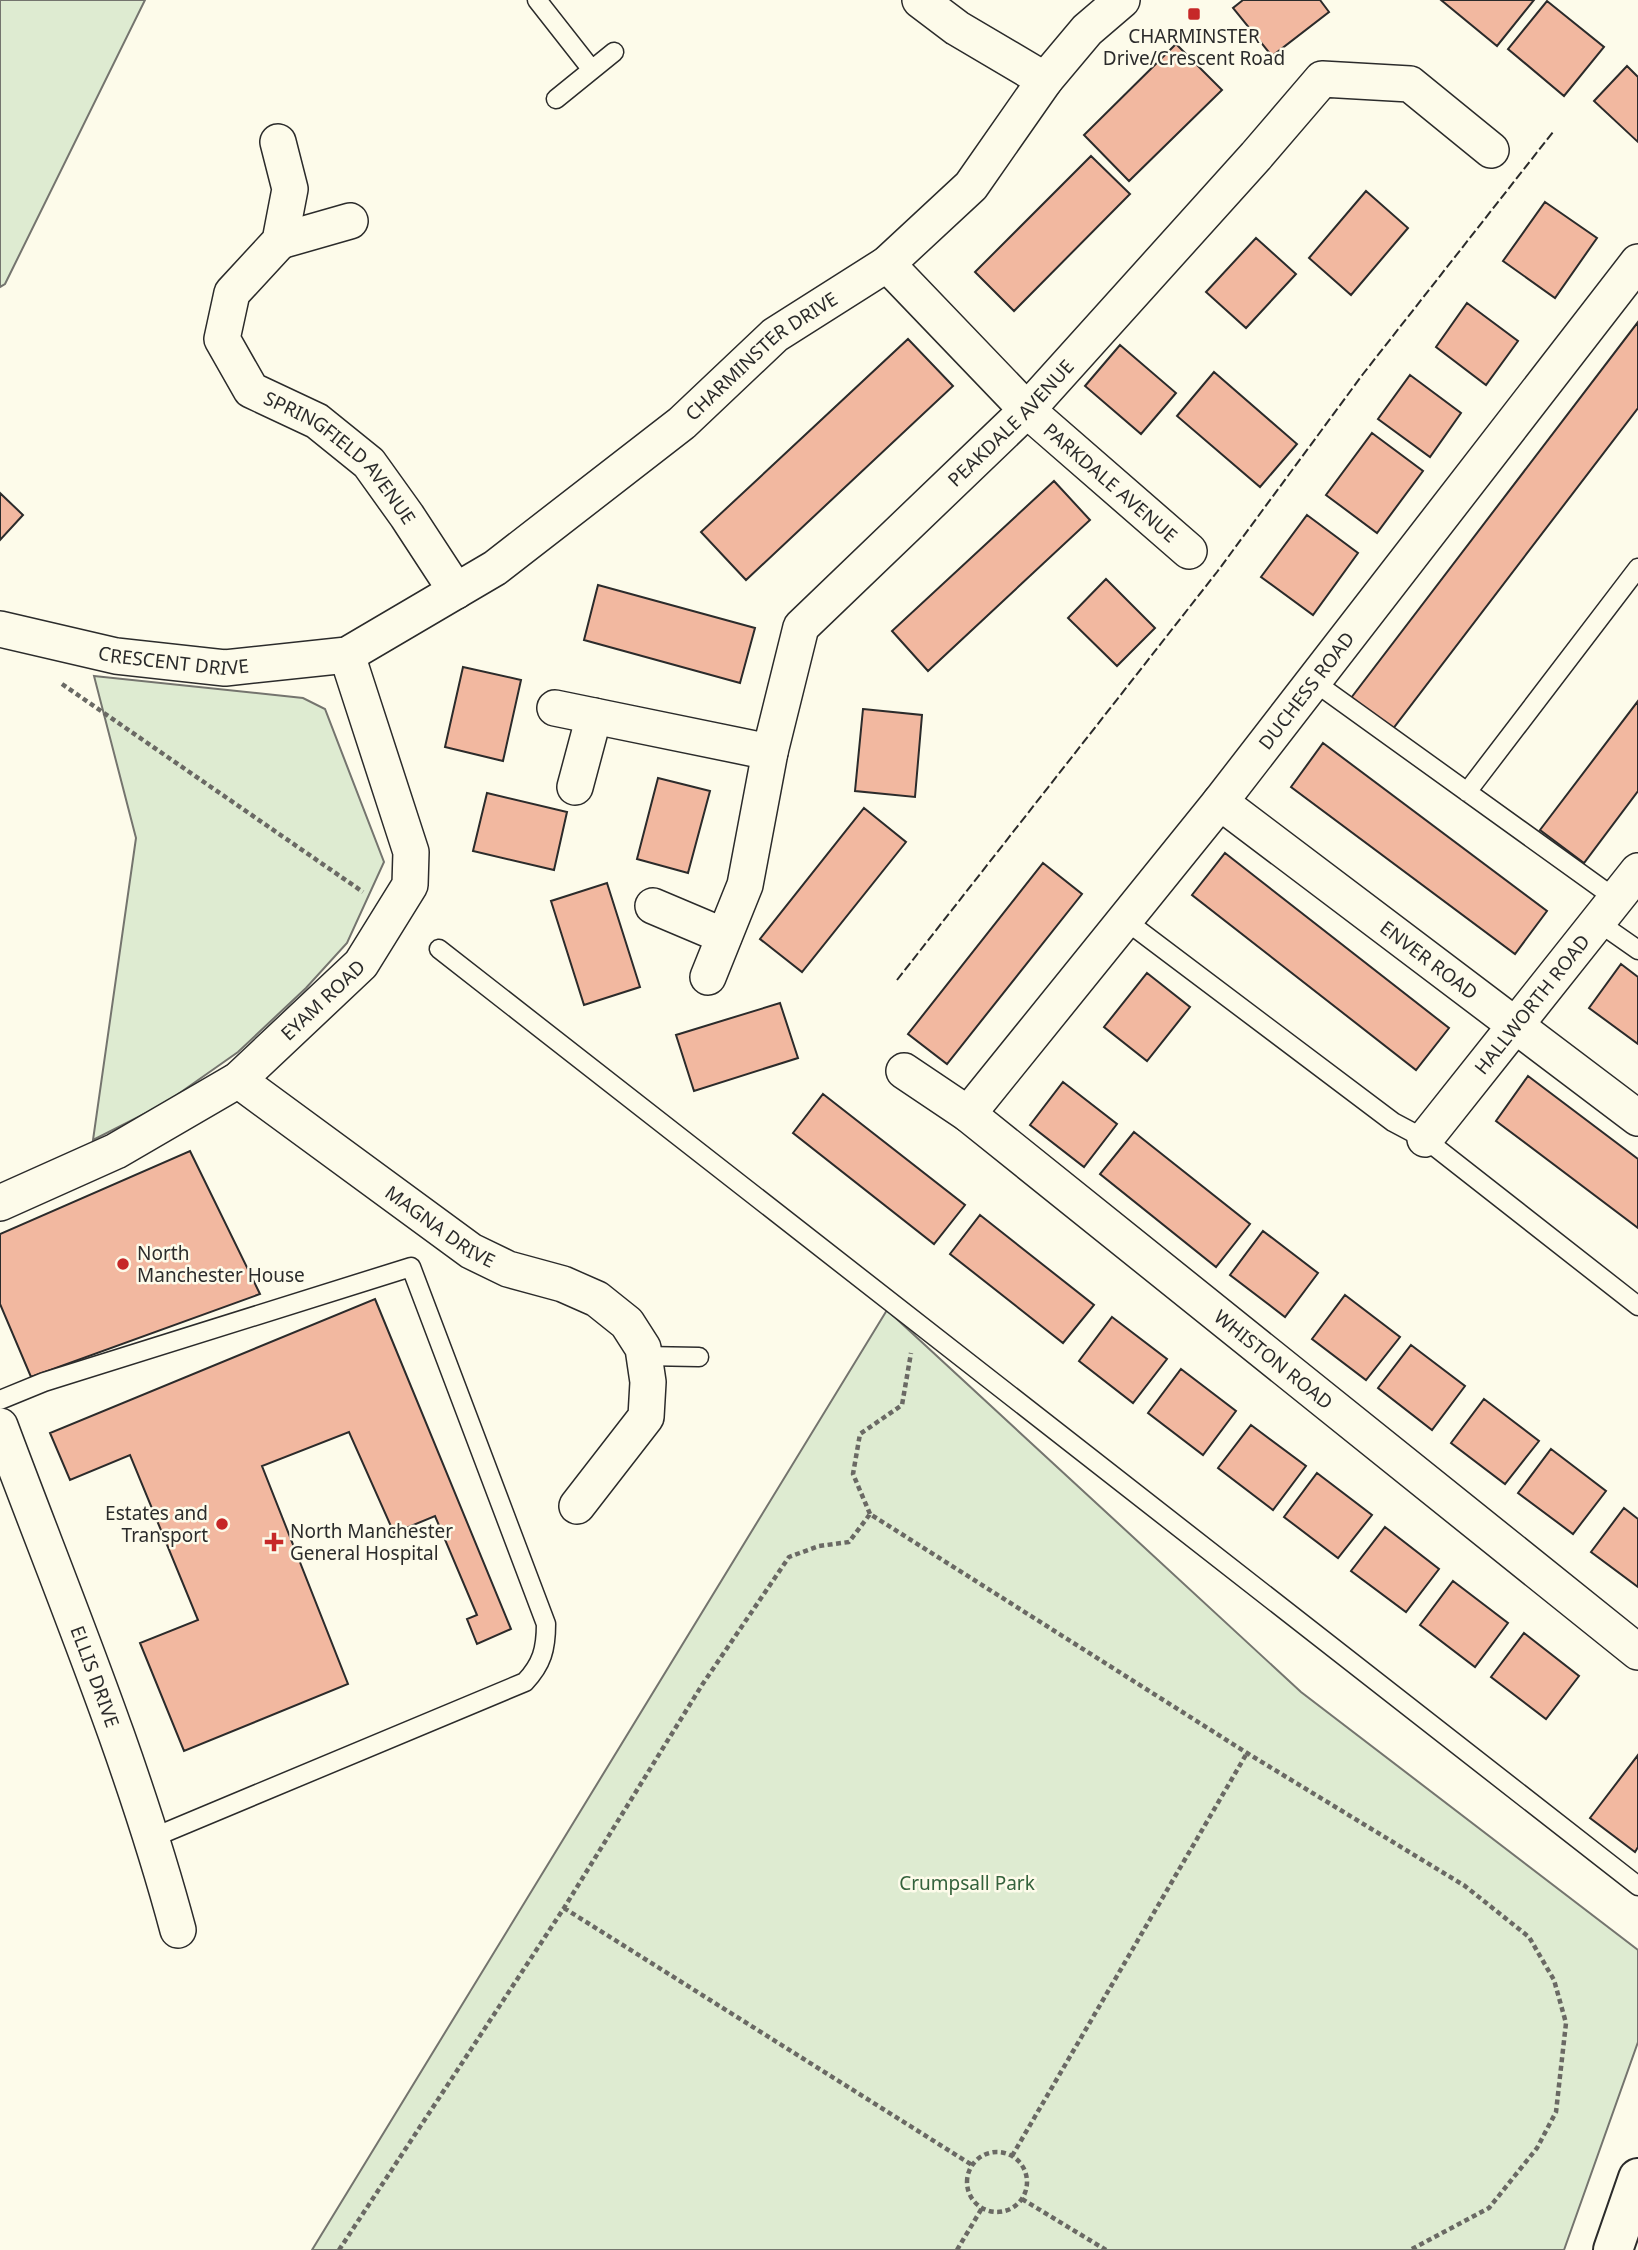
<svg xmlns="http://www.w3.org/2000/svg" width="1638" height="2250" font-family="'Noto Sans',sans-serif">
<rect width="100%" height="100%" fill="#fdfbea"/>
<path fill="#deebd1" stroke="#74746e" stroke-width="2" d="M0 0H145L5 284 0 287Z
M94 676 303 698 325 709 384 862 347 943 306 988 238 1052 164 1104 93 1140 136 838Z
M887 1310 1301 1692 1638 1950V2042L1564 2250H312Z"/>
<path fill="#f2b8a0" stroke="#2b2b2b" stroke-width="2" d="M1243 0H1320L1329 12 1272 56 1233 8Z
M1441 0H1534L1497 46Z
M1547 1 1604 47 1564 96 1508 49Z
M1176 44 1222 90 1129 181 1084 135Z
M1627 66 1638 77V142L1594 101Z
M1091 156 1130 194 1014 311 975 272Z
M1366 191 1408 228 1351 295 1309 258Z
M1545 202 1597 238 1555 298 1503 261Z
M1256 238 1296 274 1246 328 1206 292Z
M1467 303 1518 341 1486 385 1436 347Z
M1638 322V408L1392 730 1351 698Z
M908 339 953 386 746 580 701 532Z
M1120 345 1176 393 1141 434 1085 386Z
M1214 372 1297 444 1260 487 1177 416Z
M1410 375 1461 413 1430 457 1378 419Z
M1372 433 1423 471 1377 533 1326 495Z
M1054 481 1090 520 928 671 892 631Z
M0 493 23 515 0 540Z
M1307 515 1358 553 1313 615 1261 577Z
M1106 579 1155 628 1117 666 1068 618Z
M598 585 755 628 740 683 584 640Z
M463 667 521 680 503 761 445 747Z
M1638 701V791L1584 863 1540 830Z
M863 709 922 715 915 797 855 791Z
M1323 743 1547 911 1515 954 1291 787Z
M658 778 710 791 688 873 637 859Z
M487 793 567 812 554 870 473 851Z
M864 808 906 842 802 972 760 939Z
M1225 853 1449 1028 1416 1070 1192 895Z
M1043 863 1082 894 947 1064 908 1034Z
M607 883 640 987 584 1005 551 901Z
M1621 964 1638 977V1044L1589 1008Z
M1147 973 1190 1007 1147 1061 1104 1027Z
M780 1003 798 1058 694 1091 676 1035Z
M1528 1076 1638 1159V1228L1496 1121Z
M1063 1082 1117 1124 1084 1167 1030 1125Z
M823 1094 965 1205 934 1244 793 1133Z
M1134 1132 1250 1224 1216 1267 1100 1174Z
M190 1151 260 1294 31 1377 0 1304V1234Z
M980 1215 1094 1305 1063 1343 950 1254Z
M1263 1231 1318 1273 1285 1317 1230 1275Z
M1345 1295 1400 1337 1366 1380 1312 1339Z
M375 1299 511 1629 477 1644 467 1619 477 1615 435 1516 394 1533 349 1432 262 1466 348 1684 184 1751 140 1643 198 1620 130 1455 70 1480 50 1433Z
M1112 1317 1167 1359 1133 1403 1079 1361Z
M1411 1345 1465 1386 1432 1430 1378 1388Z
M1181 1369 1236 1411 1203 1455 1148 1413Z
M1484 1399 1539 1441 1505 1484 1451 1443Z
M1251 1425 1306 1466 1273 1510 1218 1468Z
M1551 1449 1606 1491 1573 1534 1518 1493Z
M1317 1473 1372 1515 1338 1558 1284 1517Z
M1624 1508 1638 1519V1587L1591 1552Z
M1385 1527 1439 1569 1406 1612 1351 1571Z
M1453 1581 1508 1623 1475 1667 1420 1625Z
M1524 1633 1579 1676 1546 1719 1491 1677Z
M1638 1755V1847L1635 1852 1590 1818Z"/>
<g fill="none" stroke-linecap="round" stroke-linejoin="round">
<g stroke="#2b2b2b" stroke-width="21">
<path id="service" d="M537 0 592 70
M556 99 614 52
M1313 681 1616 899
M1467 792 1638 568
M1125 920 1393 1122 1425 1139 1638 1306
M1598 922 1638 950
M439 949 1638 1886
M644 1356 699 1357
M0 1400 44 1382 411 1267 546 1624C546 1649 542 1664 525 1682L152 1838"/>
</g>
<g stroke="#2b2b2b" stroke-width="38">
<g id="minor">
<path d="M920 0 957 28 1045 80"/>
<path id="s1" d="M278 142 290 189 280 241 232 293 222 339 251 390 317 421 369 463 407 516 456 591"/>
<path d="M280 241 350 221"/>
<path id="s2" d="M887 264 1027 410 1189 551"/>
<path id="s3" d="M0 629 116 656 225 668 347 655 495 568 682 423 775 335 887 264 971 186 1045 80 1087 30 1122 0"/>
<path d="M555 708 770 752"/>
<path d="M575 787 594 716"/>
<path id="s4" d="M1220 802 1638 1118"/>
<path d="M653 906 724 936"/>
<path id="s5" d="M708 977 745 885 770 752 801 627 1027 410 1256 156 1322 79 1410 84 1491 150"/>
<path id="s6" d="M904 1071 968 1114 1638 1652"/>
<path id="s7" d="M238 1080 471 1251 508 1269 563 1284 597 1299 627 1323 643 1348 648 1382 646 1417 577 1506"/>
<path id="s8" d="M968 1114 1220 802 1638 262"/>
<path id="s9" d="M1425 1139 1638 871"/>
<path id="s10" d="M0 1203 116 1151 238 1080 361 964 410 885 411 852 347 655"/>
<path id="s11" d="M0 1426C62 1592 132 1758 178 1930"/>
</g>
</g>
<g stroke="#2b2b2b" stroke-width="42">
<path id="tertiary" d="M1613 2250 1638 2178"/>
</g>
<path stroke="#6a6964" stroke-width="4.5" stroke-dasharray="5 3.5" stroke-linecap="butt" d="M62 684 363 892
M870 1514 853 1474 860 1434 902 1405 911 1353
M564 1908 972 2165
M967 2182a30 30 0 1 1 60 0a30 30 0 1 1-60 0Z
M1012 2156 1247 1753
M1022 2199 1106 2250
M339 2250 564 1908 702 1685 789 1557 819 1546 849 1542 870 1514 1247 1753 1465 1886 1529 1937 1554 1980 1566 2023 1556 2112 1537 2148 1489 2208 1410 2250
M957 2250 982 2208"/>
<use href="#service" stroke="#fdfbea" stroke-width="18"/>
<use href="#minor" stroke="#fdfbea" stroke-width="35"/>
<use href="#tertiary" stroke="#fdfbea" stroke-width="38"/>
<path stroke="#2b2b2b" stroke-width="2" stroke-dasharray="9 3.5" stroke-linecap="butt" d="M897 980 1217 572 1363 374 1553 132"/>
</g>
<g fill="#c62828" stroke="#fdfbea" stroke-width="2.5">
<rect x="1187" y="7" width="14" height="14" rx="3.5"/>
<circle cx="123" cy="1264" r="7"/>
<circle cx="222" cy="1524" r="7"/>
<path d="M270.5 1531.5h7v7h7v7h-7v7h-7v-7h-7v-7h7z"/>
</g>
<g text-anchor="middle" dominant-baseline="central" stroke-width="5" stroke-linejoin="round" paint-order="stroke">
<g font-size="19" fill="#2b2b2b" stroke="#fdfbea" text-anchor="start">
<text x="1194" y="36" text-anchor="middle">CHARMINSTER<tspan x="1194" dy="22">Drive/Crescent Road</tspan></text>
<text x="137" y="1253">North<tspan x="137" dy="22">Manchester House</tspan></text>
<text x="208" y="1513" text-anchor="end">Estates and<tspan x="208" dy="22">Transport</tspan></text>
<text x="290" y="1531">North Manchester<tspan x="290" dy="22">General Hospital</tspan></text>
</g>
<g font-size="19" fill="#2b2b2b" stroke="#fdfbea">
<text stroke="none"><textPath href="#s3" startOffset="864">CHARMINSTER DRIVE</textPath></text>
<text stroke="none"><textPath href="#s5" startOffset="656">PEAKDALE AVENUE</textPath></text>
<text stroke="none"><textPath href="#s1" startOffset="392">SPRINGFIELD AVENUE</textPath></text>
<text stroke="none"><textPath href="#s2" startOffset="313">PARKDALE AVENUE</textPath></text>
<text stroke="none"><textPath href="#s3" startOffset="177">CRESCENT DRIVE</textPath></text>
<text stroke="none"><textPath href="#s8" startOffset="542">DUCHESS ROAD</textPath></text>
<text stroke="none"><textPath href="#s4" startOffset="262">ENVER ROAD</textPath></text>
<text stroke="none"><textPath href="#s10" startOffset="385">EYAM ROAD</textPath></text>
<text stroke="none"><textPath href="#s9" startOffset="172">HALLWORTH ROAD</textPath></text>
<text stroke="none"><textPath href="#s7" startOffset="250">MAGNA DRIVE</textPath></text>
<text stroke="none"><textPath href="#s6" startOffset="469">WHISTON ROAD</textPath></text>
<text stroke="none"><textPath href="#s11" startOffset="268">ELLIS DRIVE</textPath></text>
</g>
<g font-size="19" fill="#34623c" stroke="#fdfbea">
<text x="967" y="1883">Crumpsall Park</text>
</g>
</g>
</svg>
